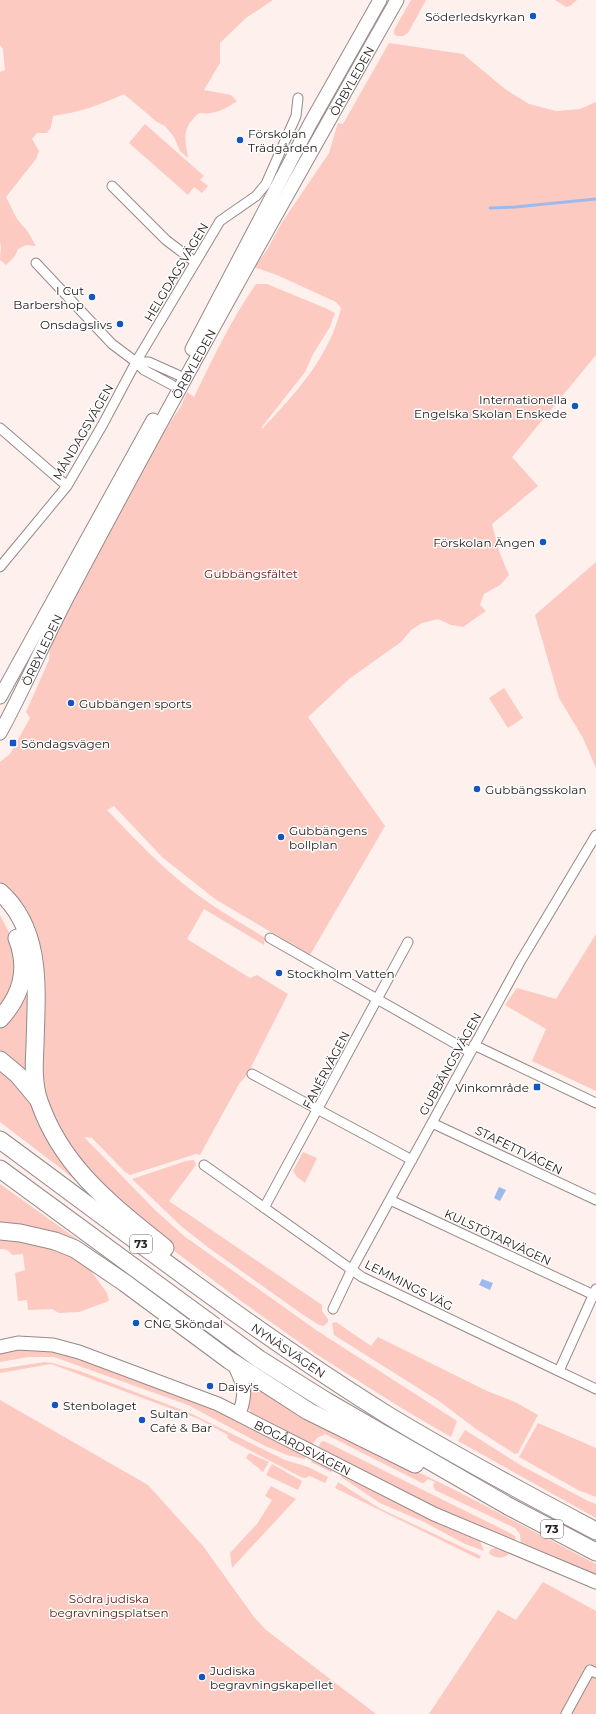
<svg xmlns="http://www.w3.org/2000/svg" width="596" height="1714" font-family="Montserrat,sans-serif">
<rect width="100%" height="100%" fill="#fdf0ed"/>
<path fill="#fccac1" d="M0 0H273L246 18 220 43V63L204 90 231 95 237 101C224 110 214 115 199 113 181 129 185 137 188 158L180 151 174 137 165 126 157 122 124 94C100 105 80 112 53 116L51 127 47 133H37L32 139 39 151 36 159 6 197 17 219 28 232 36 246 26 245 18 249 15 256 6 265 0 260 1 246 0 243V72L5 70 3 49 0 45Z
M411 0H426L408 33 403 36H397L394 34V30Z
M555 0H577L570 6 566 7Z
M389 43 463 54 505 89 529 104 556 111 580 109 596 102V355L512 457 538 486 492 524 499 551 509 575 500 585 484 594 480 605 486 611 463 627 451 625 438 619 422 623 411 630 401 642 349 679 308 717 385 826 310 955 215 899 162 857 114 806 107 810C134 838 160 866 191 890 214 908 240 922 265 938L264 945 204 909 187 939 250 978 257 975 288 994 247 1075 239 1084 200 1155 196 1154 130 1175 125 1172 92 1138 84 1137 156 1211 184 1236 316 1330 457 1421 451 1437 403 1409 316 1354 241 1301 173 1250 73 1157 42 1090 41 970 0 887V762L10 754 30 718 26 712 49 660 50 648 67 610 129 495 160 438 181 406 187 392 194 397C213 358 231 320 256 284H267L325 308 335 313 330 327 313 354 305 372 261 428H263C296 393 330 356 341 308L336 302 277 275 254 267 267 250 281 224 329 153 338 123 343 124Z
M145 124 204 176 200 180 208 186 202 193 194 187 188 195 129 143Z
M596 562V768L583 738 559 698 535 615Z
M504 688 523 718 508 728 489 698Z
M0 915 16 946V981L0 1013Z
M596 934V1091L532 1061 546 1029 505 1005 517 988 556 999Z
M28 981 32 1078 0 1053V1026Z
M0 1065 16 1078 89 1192 63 1170 0 1122Z
M303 1152 317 1158 305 1183 297 1177 293 1171Z
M194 1160 196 1165 169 1201 322 1305V1311L328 1319V1322L324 1326 319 1325 302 1314 209 1248 181 1226 132 1179 186 1161Z
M0 1184 127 1275 87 1251 0 1226Z
M0 1237 47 1243 85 1263 107 1293 109 1301 79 1312 59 1313 52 1309 28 1310 27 1300 18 1301 15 1273 25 1270 23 1254 12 1255C9 1250 6 1249 0 1249Z
M336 1322 371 1346 378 1337 487 1391 515 1402 538 1415 518 1453 515 1454 476 1429 439 1401 334 1335 332 1323Z
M43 1349 60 1352 114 1371 211 1408 248 1425 306 1455 305 1459 287 1455 265 1446 188 1405 54 1357H28L0 1362V1352L13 1350Z
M44 1362 52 1363 80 1371 190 1413 285 1460 308 1467 328 1477 325 1483 310 1476 305 1478 301 1477 230 1440 227 1437 228 1435 199 1419 51 1364 0 1373V1369Z
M248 1380 352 1440 455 1490 596 1564V1577L521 1545 520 1534 515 1528 435 1490 433 1485 435 1482 428 1479 424 1483H422L325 1434 317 1438 312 1445 252 1414 249 1409Z
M0 1400 148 1485 203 1546 254 1617 266 1630 376 1714H0Z
M538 1423 596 1448V1497L578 1490 519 1457Z
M465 1430 522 1466 588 1501 596 1504V1518L458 1441Z
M324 1441 510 1533 516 1537 514 1542 449 1514 318 1448 321 1442Z
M249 1453 269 1462 263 1472 246 1458Z
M312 1459 333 1469 331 1472 311 1462Z
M272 1464 302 1481 298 1490 266 1475Z
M342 1474 480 1541 484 1551 465 1544 424 1522 380 1503 341 1477Z
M338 1482 379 1508 481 1556 479 1559 335 1488Z
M271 1486 296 1499 232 1568 230 1553 257 1524 272 1500 265 1496Z
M496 1548 510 1553C504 1559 495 1559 489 1553L491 1549Z
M543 1582 596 1611V1714H429L498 1610 516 1620Z"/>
<path fill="#9cbaec" d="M499 1187 506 1190 500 1201 494 1198Z
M482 1279 493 1283 490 1290 479 1285Z"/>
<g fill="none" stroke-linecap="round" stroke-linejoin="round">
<path stroke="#9cbaec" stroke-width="3" d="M490 208 515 207 596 199"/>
<g stroke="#968a88" stroke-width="11">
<path id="street" d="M112 186 166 240 195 262
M36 263 112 344 136 362 144 370 172 385
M136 362H149L178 375
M0 428 67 486
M0 567 67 486 103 424 136 362 220 221 256 196 266 184 296 116 298 98
M270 938 470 1052
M474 1045 596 1103
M252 1074 412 1160
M432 1123 596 1200
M204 1165 362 1277 596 1389
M390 1200 596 1296
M264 1208 408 942
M333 1309 352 1269 520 962 596 835
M559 1371 596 1289
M566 1714 590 1670 596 1673"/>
</g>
<g stroke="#968a88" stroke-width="15">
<g id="secondary">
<path d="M192 349 310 124 380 0"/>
<path d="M0 697 153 420"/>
<path id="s1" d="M0 733C24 689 44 642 67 598 173 397 285 198 397 0"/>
<path id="s2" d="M0 1347 18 1343 53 1345 79 1352 218 1404 434 1514 596 1582"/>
<path d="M233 1362C243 1384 248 1390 239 1414"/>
</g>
</g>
<g stroke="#968a88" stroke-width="19">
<g id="highway">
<path d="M0 892C44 931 36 994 35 1046 34 1064 33 1084 39 1101 62 1168 112 1205 165 1248"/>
<path d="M0 1019C22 995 29 969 17 938"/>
<path d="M0 1060 18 1075 38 1099"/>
<path id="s3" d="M0 1140C128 1234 254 1332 389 1416 457 1457 526 1494 596 1531"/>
<path d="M0 1169 259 1359 326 1401 508 1506 596 1552"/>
<path d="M0 1231 20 1233 55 1241 75 1249 125 1283 229 1360 308 1411 415 1464"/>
</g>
</g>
<use href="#street" stroke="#fff" stroke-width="9"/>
<use href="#secondary" stroke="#fff" stroke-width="13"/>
<use href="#highway" stroke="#fff" stroke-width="17"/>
</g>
<g fill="#1456c1" stroke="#fff" stroke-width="1.5">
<circle cx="533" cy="16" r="4"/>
<circle cx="240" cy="140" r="4"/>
<circle cx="92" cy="297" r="4"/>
<circle cx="120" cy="324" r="4"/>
<circle cx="575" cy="406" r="4"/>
<circle cx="543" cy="542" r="4"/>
<circle cx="71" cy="703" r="4"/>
<rect x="9" y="739" width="8" height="8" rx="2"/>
<circle cx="477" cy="789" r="4"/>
<circle cx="281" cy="837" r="4"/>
<circle cx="279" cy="973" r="4"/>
<rect x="533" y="1083" width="8" height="8" rx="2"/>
<circle cx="136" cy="1323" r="4"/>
<circle cx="210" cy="1386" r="4"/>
<circle cx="55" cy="1405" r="4"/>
<circle cx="142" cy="1420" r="4"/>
<circle cx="202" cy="1677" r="4"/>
</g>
<g text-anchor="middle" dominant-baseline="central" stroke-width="3" stroke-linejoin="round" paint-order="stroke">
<g fill="#fff" stroke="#666362" stroke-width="1">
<rect x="130" y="1235" width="22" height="18" rx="3"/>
<rect x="541" y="1520" width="22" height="18" rx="3"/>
</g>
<g font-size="11" font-weight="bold" fill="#25201f">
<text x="141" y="1244">73</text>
<text x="552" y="1529">73</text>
</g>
<g font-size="12" fill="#25201f" stroke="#fff" text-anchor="start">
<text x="525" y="16" text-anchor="end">Söderledskyrkan</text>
<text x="248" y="133">Förskolan<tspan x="248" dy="14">Trädgården</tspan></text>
<text x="84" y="290" text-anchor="end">I Cut<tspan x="84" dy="14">Barbershop</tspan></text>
<text x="112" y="324" text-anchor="end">Onsdagslivs</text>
<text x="567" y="399" text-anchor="end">Internationella<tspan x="567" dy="14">Engelska Skolan Enskede</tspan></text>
<text x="535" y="542" text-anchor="end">Förskolan Ängen</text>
<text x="79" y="703">Gubbängen sports</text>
<text x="21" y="743">Söndagsvägen</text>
<text x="485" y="789">Gubbängsskolan</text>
<text x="289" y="830">Gubbängens<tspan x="289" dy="14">bollplan</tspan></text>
<text x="287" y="973">Stockholm Vatten</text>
<text x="529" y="1087" text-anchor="end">Vinkområde</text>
<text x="144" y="1323">CNG Sköndal</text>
<text x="218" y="1386">Daisy's</text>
<text x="63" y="1405">Stenbolaget</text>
<text x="150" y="1413">Sultan<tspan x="150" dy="14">Café &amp; Bar</tspan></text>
<text x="210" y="1670">Judiska<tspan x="210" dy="14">begravningskapellet</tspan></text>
</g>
<g font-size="12" fill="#25201f" stroke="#fff">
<text stroke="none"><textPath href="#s1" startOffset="741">ÖRBYLEDEN</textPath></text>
<text transform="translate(176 272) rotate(-59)">HELGDAGSVÄGEN</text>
<text stroke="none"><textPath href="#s1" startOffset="417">ÖRBYLEDEN</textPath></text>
<text transform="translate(83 432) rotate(-60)">MÅNDAGSVÄGEN</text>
<text stroke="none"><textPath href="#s1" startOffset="93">ÖRBYLEDEN</textPath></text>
<text transform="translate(450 1064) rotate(-61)">GUBBÄNGSVÄGEN</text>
<text transform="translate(326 1070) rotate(-62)">FANÉRVÄGEN</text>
<text transform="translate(519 1150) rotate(26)">STAFETTVÄGEN</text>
<text transform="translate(498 1237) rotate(25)">KULSTÖTARVÄGEN</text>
<text transform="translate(409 1285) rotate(27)">LEMMINGS VÄG</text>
<text stroke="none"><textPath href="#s3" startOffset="357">NYNÄSVÄGEN</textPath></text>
<text stroke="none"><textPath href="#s2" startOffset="324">BOGÅRDSVÄGEN</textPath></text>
</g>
<g font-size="12" fill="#61170e" stroke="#fff">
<text x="251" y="573">Gubbängsfältet</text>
<text x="109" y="1598">Södra judiska<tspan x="109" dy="14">begravningsplatsen</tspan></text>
</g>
</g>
</svg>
